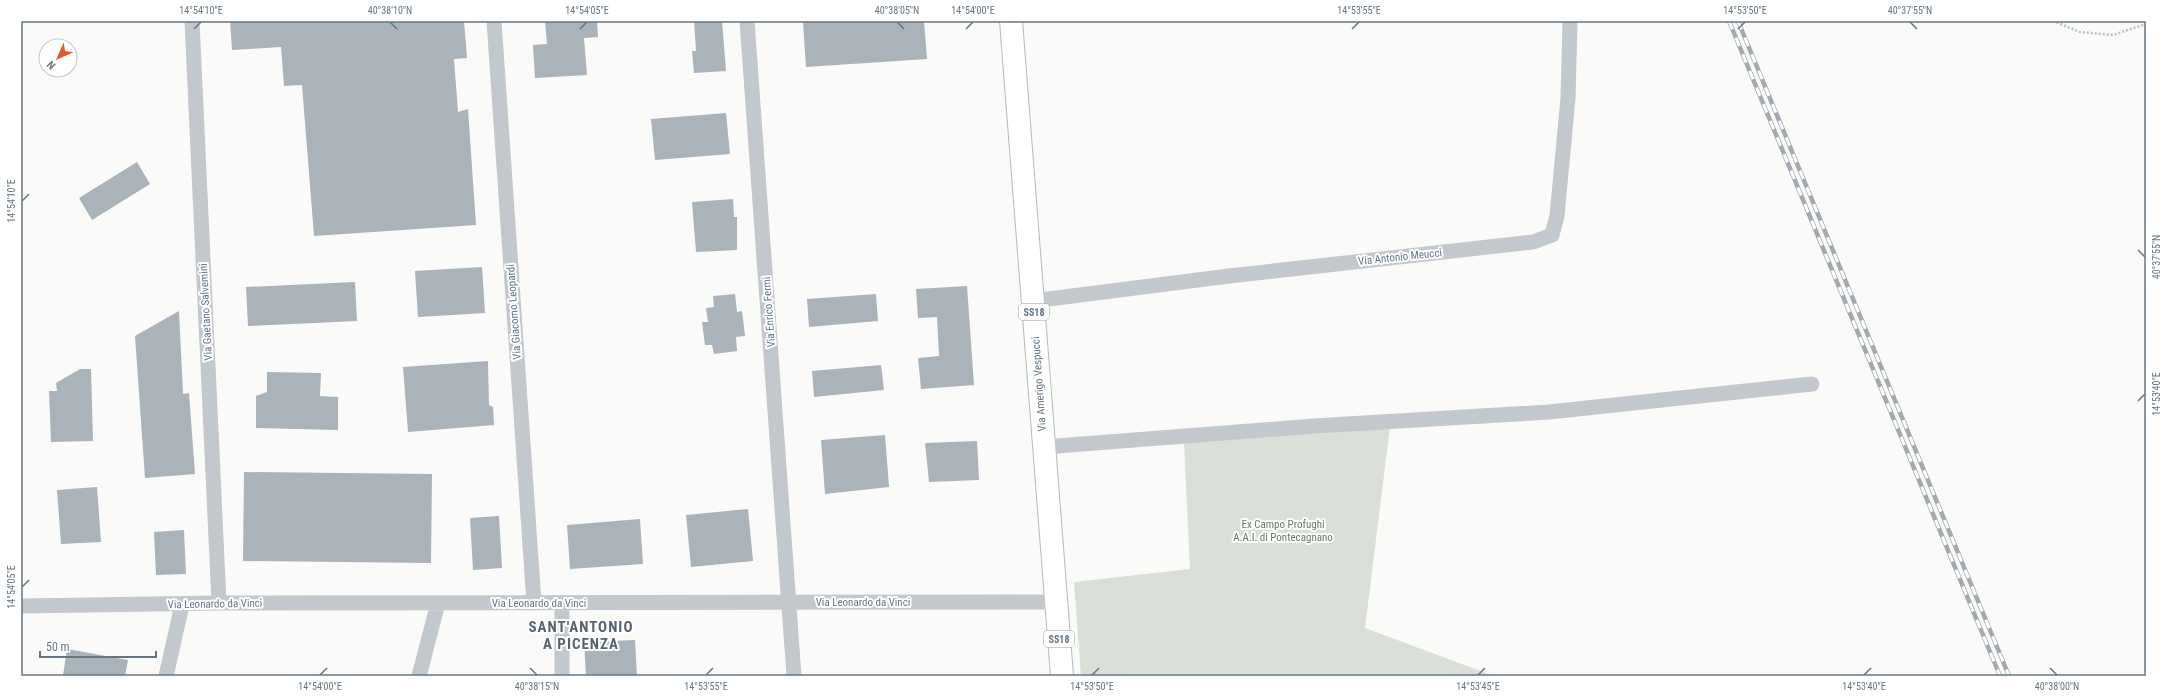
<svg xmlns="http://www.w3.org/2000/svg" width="2167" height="697" font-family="'Roboto Condensed',sans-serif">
<rect width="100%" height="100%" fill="#fafaf8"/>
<path fill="#dadfd7" d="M1390 427 1365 628 1494 676H1081L1074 582 1190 569 1184 443Z"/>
<path fill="#aab3b9" d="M230 21H464L467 58 454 59 458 112 468 109 476 225 314 236 302 85 284 86 281 47 232 50Z
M545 21H597L598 37 584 38 587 75 535 78 533 45 547 44Z
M694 21H722L726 71 694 73 692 51H696Z
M820 21H924L927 59 806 67 803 22Z
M726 113 730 154 655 160 651 119Z
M137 162 150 184 92 220 79 198Z
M733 199 734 217H737V250L696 252 692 202Z
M482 267 485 313 418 317 415 271Z
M355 282 357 321 248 326 246 287Z
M967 286 974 385 921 389 918 358 939 356 937 317 918 318 916 289Z
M735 294 737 312 742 311 745 336 736 337 737 351 714 354 712 345H705L702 322H708L706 308 714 307 713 296Z
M876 294 878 321 809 327 807 299Z
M179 311 183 394 189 393 195 474 145 478 135 336Z
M488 361 489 405 493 407 494 425 408 432 403 367Z
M881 365 884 390 814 397 812 371Z
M80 369H91L93 441 51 442 49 391H57L56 383Z
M267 372 321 373 320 396 338 397V430L256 428V396L267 392Z
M885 435 889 487 825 494 821 440Z
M977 441 979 480 929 482 925 443Z
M244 472 432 474 431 563 243 561Z
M97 487 101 542 61 544 57 490Z
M748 509 753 561 691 567 686 515Z
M499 516 502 568 473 570 470 518Z
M640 519 643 564 570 569 567 525Z
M184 530 186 574 156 575 154 532Z
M635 640 637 676H586L584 642Z
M67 649 128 660 125 676H63Z"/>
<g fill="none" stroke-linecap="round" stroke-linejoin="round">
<g stroke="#b5babe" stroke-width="24">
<path id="primary" d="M1011 21 1062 676"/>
</g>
<path stroke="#bbbfc2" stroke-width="2.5" stroke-dasharray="2 2" stroke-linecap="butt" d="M2053 21 2080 32 2113 35 2146 24"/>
<path stroke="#c3c8cc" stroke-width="15" d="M192 21 219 603
M494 21 534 603
M747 21 794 676
M1033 301 1229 276 1533 242 1552 235 1557 216 1568 98 1570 21
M1044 447 1314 426 1549 412 1812 384
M21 606 219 603 1057 602
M166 676 182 605
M419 676 438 603
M562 676V603"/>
<use href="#primary" stroke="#fff" stroke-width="22"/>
<g stroke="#a2aab0" stroke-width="4.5">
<path id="rail" d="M1729 21 2000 676
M1738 21 2009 676"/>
</g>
<use href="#rail" stroke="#fff" stroke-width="3" stroke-dasharray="9" stroke-linecap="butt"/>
</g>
<path fill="none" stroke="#657683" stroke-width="1.5" d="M390 22 397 29M897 22 904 29M1910 22 1917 29M194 29 201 22M580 29 587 22M966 29 973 22M1352 29 1359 22M1738 29 1745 22M22 201 29 194M2138 250 2145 257M2138 401 2145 394M22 587 29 580M530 668 537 675M2050 668 2057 675M320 675 327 668M706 675 713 668M1092 675 1099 668M1478 675 1485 668M1864 675 1871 668"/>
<g text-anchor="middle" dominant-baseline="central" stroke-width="4" stroke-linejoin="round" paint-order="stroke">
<g fill="#fff" stroke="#939fa8" stroke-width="1">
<rect x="1019" y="304" width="30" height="16" rx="3"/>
<rect x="1044" y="631" width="30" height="16" rx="3"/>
</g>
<g font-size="10" font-weight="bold" fill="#657683">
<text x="1034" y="312">SS18</text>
<text x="1059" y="639">SS18</text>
</g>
<g font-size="11" fill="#657683" stroke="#fff">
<text transform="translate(1400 257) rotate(-6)">Via Antonio Meucci</text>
<text transform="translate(206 312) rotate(-93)">Via Gaetano Salvemini</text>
<text transform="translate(514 312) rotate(-94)">Via Giacomo Leopardi</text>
<text transform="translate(769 312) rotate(-94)">Via Enrico Fermi</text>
<text transform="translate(1039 384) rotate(-94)">Via Amerigo Vespucci</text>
<text x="863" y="602">Via Leonardo da Vinci</text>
<text x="539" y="603">Via Leonardo da Vinci</text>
<text transform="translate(215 604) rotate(-1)">Via Leonardo da Vinci</text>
</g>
<g font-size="11" fill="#687a64" stroke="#fff">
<text x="1283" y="524">Ex Campo Profughi<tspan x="1283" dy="13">A.A.I. di Pontecagnano</tspan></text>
</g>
<g font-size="15" font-weight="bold" letter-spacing="1" fill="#57646e" stroke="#fff">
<text x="581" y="627">SANT'ANTONIO<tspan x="581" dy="17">A PICENZA</tspan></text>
</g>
</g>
<rect width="2167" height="697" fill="none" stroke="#ffffff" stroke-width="44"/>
<g transform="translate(58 58) rotate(225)"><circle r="19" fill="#ffffff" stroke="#c1c8cd"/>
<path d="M0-3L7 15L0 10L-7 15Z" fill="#e4572e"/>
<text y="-6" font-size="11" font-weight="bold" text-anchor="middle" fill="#657683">N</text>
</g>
<path d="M40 651v6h116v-6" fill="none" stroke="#657683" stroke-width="2"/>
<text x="46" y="651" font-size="12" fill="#657683" stroke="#ffffff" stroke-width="3" paint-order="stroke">50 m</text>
<rect x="22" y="22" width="2123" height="653" fill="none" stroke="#657683" stroke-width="1.5"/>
<g font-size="10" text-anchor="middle" fill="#657683">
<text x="201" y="14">14°54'10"E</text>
<text x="390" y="14">40°38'10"N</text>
<text x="587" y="14">14°54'05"E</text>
<text x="897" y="14">40°38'05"N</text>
<text x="973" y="14">14°54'00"E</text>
<text x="1359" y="14">14°53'55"E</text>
<text x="1745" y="14">14°53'50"E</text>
<text x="1910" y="14">40°37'55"N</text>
<text transform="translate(11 201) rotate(-90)" y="4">14°54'10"E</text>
<text transform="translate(2156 257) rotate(-90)" y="4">40°37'55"N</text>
<text transform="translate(2156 394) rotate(-90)" y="4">14°53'40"E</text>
<text transform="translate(11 587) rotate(-90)" y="4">14°54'05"E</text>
<text x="320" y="690">14°54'00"E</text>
<text x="537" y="690">40°38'15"N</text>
<text x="706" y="690">14°53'55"E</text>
<text x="1092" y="690">14°53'50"E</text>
<text x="1478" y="690">14°53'45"E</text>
<text x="1864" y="690">14°53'40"E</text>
<text x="2057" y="690">40°38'00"N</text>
</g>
</svg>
